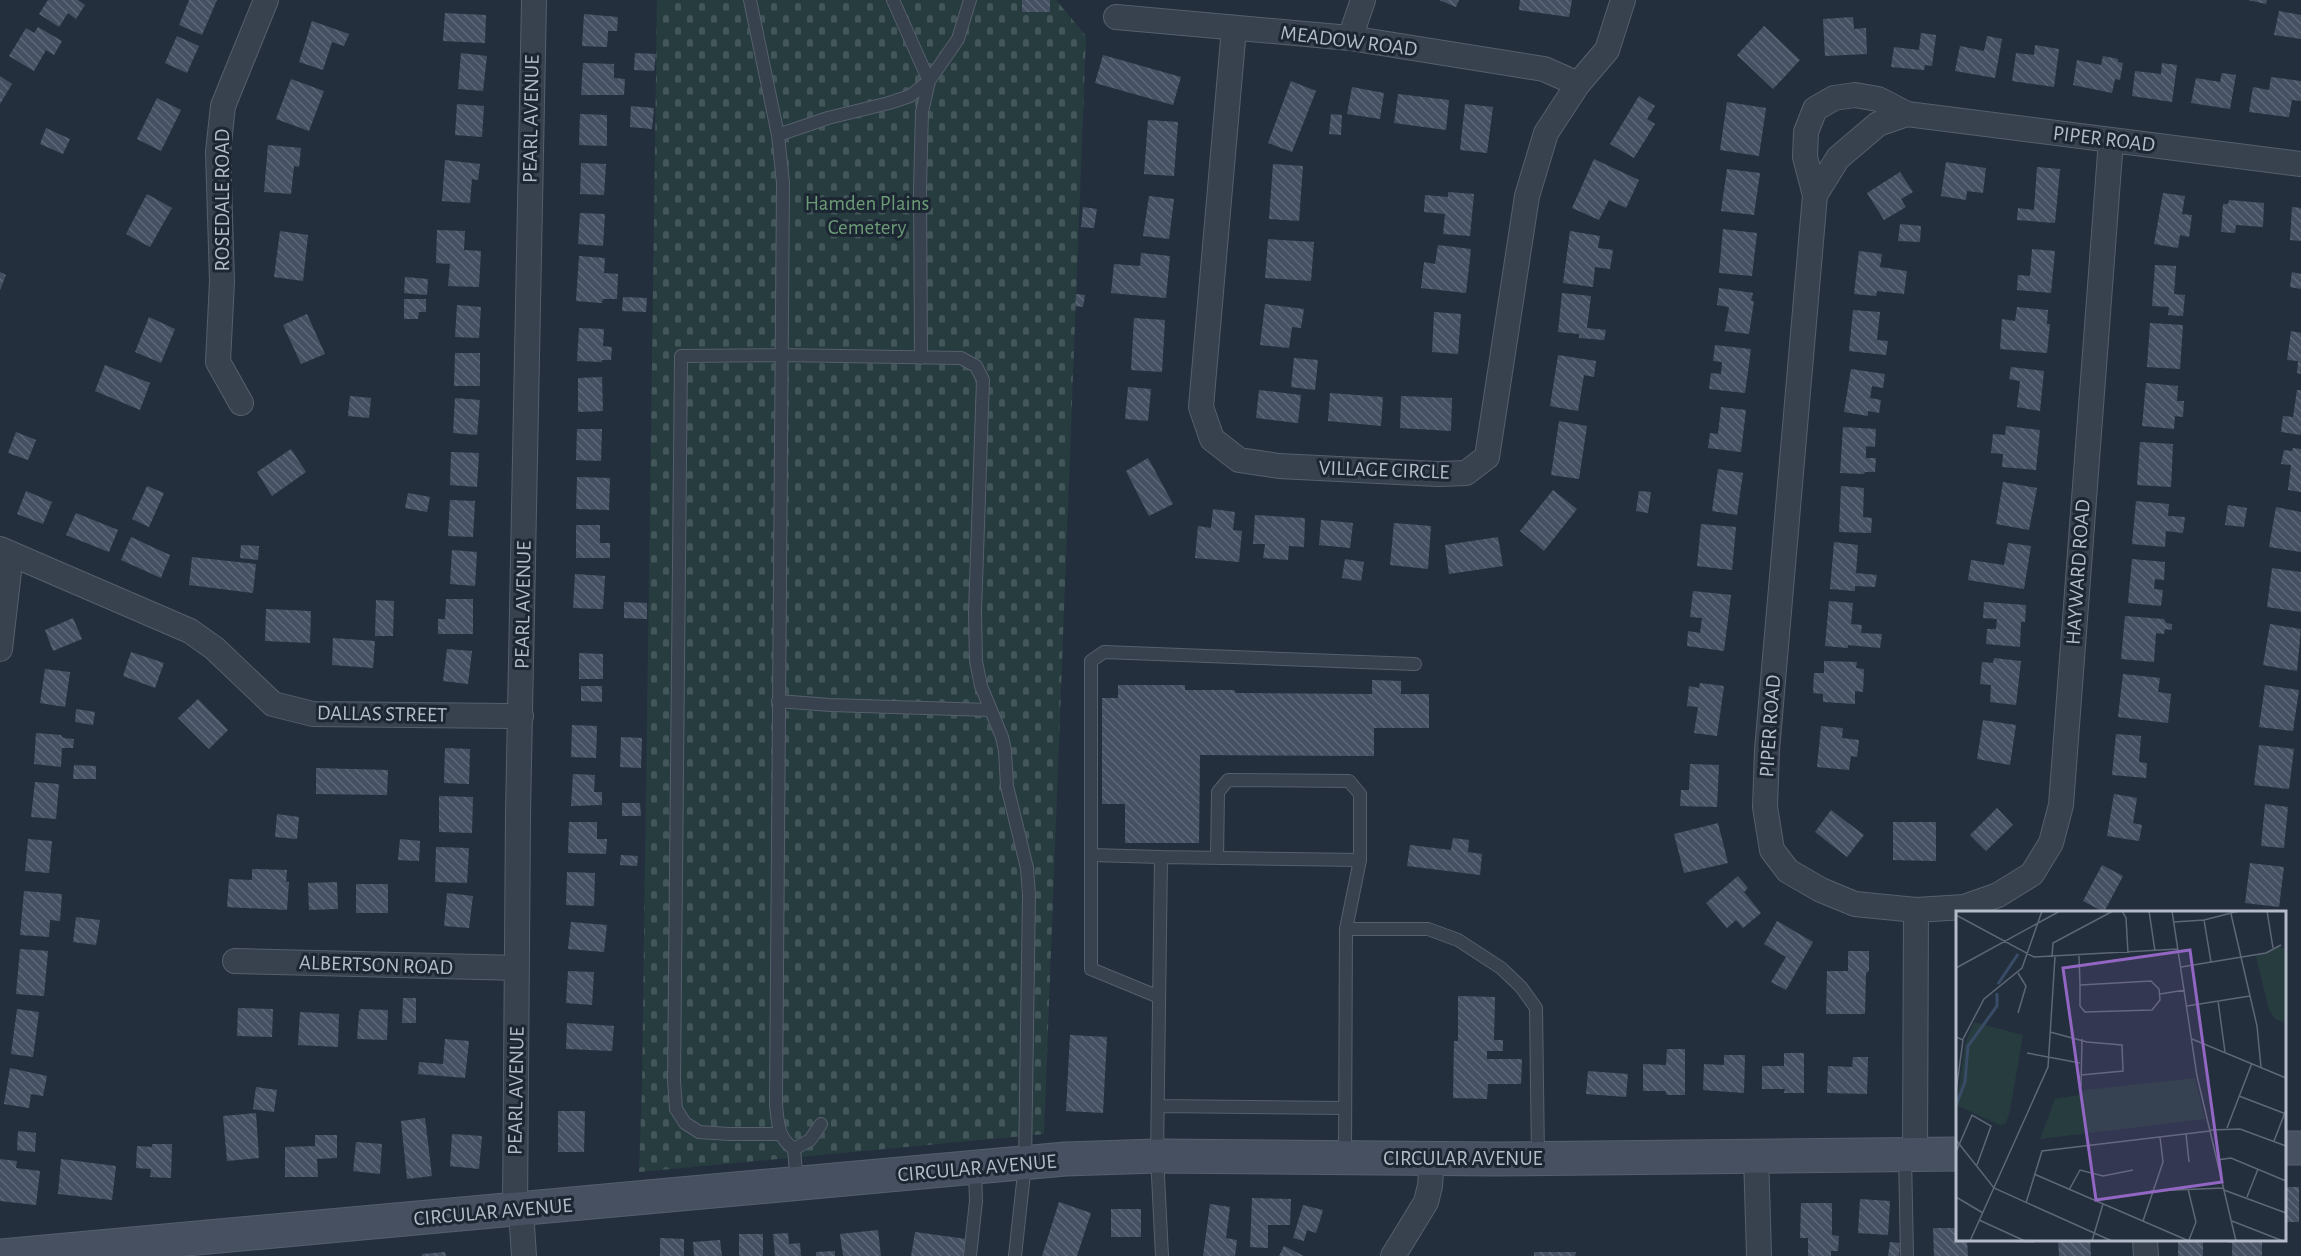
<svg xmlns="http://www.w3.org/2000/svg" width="2301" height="1256" font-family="'Alegreya Sans',sans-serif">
<defs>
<pattern id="cemetery-stones" width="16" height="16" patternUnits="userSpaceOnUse" patternTransform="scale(1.5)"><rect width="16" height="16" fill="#263c3f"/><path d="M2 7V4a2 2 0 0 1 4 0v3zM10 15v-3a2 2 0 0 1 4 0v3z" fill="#435659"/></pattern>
<pattern id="building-back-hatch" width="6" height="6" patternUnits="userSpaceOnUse" patternTransform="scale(1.5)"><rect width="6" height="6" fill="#455162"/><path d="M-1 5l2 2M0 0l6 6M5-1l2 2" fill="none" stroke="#5d6877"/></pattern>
</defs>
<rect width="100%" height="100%" fill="#242f3e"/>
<path fill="url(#cemetery-stones)" d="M657 0H1056L1086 36 1044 1134 639 1172 642 1085Z"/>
<path fill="url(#building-back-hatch)" d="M48 0H78L85 5 76 19 68 13 59 27 39 14Z
M189 0H217L202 35 179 25Z
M1022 0H1050V12H1022Z
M1439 0H1459L1456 7Z
M1520 0H1572L1569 17 1519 10Z
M2248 0H2267L2266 4Z
M2279 11 2301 15V39L2274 35Z
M445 13 486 15 485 43 443 41Z
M584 14 618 17 617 31H608L607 47 582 46Z
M1853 17 1854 29 1866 28 1867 54 1825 56 1823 19Z
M312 21 349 34 344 46 332 42 323 70 299 62Z
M1764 26 1800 60 1773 89 1737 55Z
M38 27 62 41 54 55 46 50 34 71 9 56 26 28 34 33Z
M1921 33 1936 35 1932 66 1925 65 1924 70 1891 67 1894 47 1919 50Z
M177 36 199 46 187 73 165 63Z
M1987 36 2002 39 1995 78 1955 71 1960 46 1984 51Z
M2035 45 2059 49 2054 87 2012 81 2016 53 2034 55Z
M461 53 487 56 483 91 458 89Z
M635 53 656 54 654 71 634 70Z
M1103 55 1181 77 1173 105 1095 83Z
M2103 56 2118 59V62L2123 63 2120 80 2115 79 2112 93 2073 85 2077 60 2101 65Z
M583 63 614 64V78L625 79 624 95H581Z
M2162 63 2177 65 2172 102 2132 96 2135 71 2161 74Z
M2222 73 2236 75 2230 109 2191 103 2196 78 2220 82Z
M0 76 12 84 0 104Z
M2271 77 2301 81V101L2292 100 2289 117 2249 112 2253 87 2269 90Z
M291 79 324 91 309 131 276 119Z
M1291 81 1316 91 1292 152 1268 143Z
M1352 87 1384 93 1380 119 1347 114Z
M1398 94 1449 100 1446 130 1394 123Z
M1639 96 1655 106 1647 119 1655 124 1634 158 1610 144Z
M157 98 181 110 161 151 137 139Z
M1727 102 1766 108 1759 156 1720 150Z
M457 104 484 106 482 137 455 135Z
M1465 104 1493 107 1487 153 1460 150Z
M631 106 654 108 652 129 630 127Z
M580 114 607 115V146L579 145Z
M1331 114 1342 115 1341 135 1329 134Z
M1148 120 1178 122 1174 176 1144 174Z
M46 128 70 139 63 154 40 144Z
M268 145 301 148 299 167 294 166 291 194 264 192Z
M1594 159 1639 180 1626 208 1609 200 1599 220 1572 208Z
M445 160 480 164 478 180 472 179 470 203 442 201Z
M1946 162 1986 168 1983 193 1967 191 1966 200 1941 196Z
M581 163 606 164 604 195 580 194Z
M1273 164 1303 166 1299 221 1269 219Z
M2037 167 2060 169 2055 223 2017 220 2018 208 2034 210Z
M1727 169 1760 173 1754 215 1721 211Z
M1900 172 1913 192 1901 199 1906 207 1884 220 1867 193Z
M1448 192 1474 194 1470 236 1443 234 1445 214 1424 212 1425 195 1448 197Z
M2163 193 2185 196 2182 214 2192 215 2189 237 2180 235 2178 248 2154 244Z
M147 194 172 208 150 247 126 234Z
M1149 196 1174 199 1169 239 1143 236Z
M2229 200 2264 203 2263 227 2236 225 2235 233 2221 232 2223 204H2228Z
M1083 207 1097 209 1094 228 1081 227Z
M2292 207 2301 208V241L2290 240Z
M580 213 605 214 603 246 578 244Z
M1900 224 1921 226 1920 242 1898 241Z
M1723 229 1757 233 1752 276 1719 273Z
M437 230 465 231 464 250 481 251 479 287 448 286 450 264 436 263Z
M280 231 308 235 303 281 274 277Z
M1570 231 1600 236 1598 248 1613 250 1610 269 1595 267 1593 287 1563 283Z
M1268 239 1314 242 1311 281 1265 278Z
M1438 245 1471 249 1466 293 1421 288 1424 262 1435 264Z
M2032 249 2055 251 2051 293 2017 290 2018 275 2030 276Z
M1859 251 1882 254 1880 267 1907 271 1904 294 1877 291 1876 296 1854 294Z
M1141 253 1170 256 1166 298 1111 293 1114 264 1140 266Z
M579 256 605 258 604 273 618 274 617 299H603L602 303 576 301Z
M2155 265 2176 266 2174 294 2185 295 2183 316 2168 315 2169 307 2152 306Z
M0 272 6 275 0 290Z
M2292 272 2301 274V289L2290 287Z
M405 277 428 279 427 295 404 293Z
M1719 288 1753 293 1751 301H1754L1749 334 1725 331 1729 307 1717 305Z
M1562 293 1591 296 1587 328 1606 330 1604 340 1579 338V334L1558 332Z
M1076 294 1085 295 1083 307 1075 306Z
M623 297 647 298 646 312 622 311Z
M404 299H426V312H419L418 319H404Z
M1265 304 1304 309 1301 328 1292 327 1289 348 1260 345Z
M457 305 481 307 479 338 455 337Z
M2017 307 2048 310 2047 324H2050L2047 353 2000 349 2002 319 2015 321Z
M1853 310 1880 312 1877 340 1888 341 1886 355 1849 351Z
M1434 312 1461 314 1458 354 1432 352Z
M307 314 325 354 301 364 283 325Z
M149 317 175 329 161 363 135 352Z
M1134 318 1165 320 1162 372 1131 370Z
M2150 323 2183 325 2180 369 2147 367Z
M579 328 604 329 603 346 612 347 611 360H602V362L577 361Z
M2291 331 2301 333V374L2297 373 2298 361 2287 360Z
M1715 345 1751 349 1745 393 1709 389 1711 373 1721 374 1722 362 1713 361Z
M455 353H480V386H454Z
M1558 355 1596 361 1594 377 1584 375 1578 411 1550 406Z
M1294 358 1318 360 1315 390 1291 387Z
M105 365 150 383 140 410 95 391Z
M2011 367 2044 371 2040 411 2017 407 2020 381 2009 379Z
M1851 369 1885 374 1883 388 1872 386 1870 398 1881 400 1879 413 1868 411V416L1844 412Z
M602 377 603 411 578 412V378Z
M2146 383 2178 386 2177 401H2184L2183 417 2175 416 2174 429 2142 426Z
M1128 387 1151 389 1148 421 1125 419Z
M1259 390 1301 395 1298 423 1256 418Z
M2297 390H2301V435L2281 432 2283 416 2293 417Z
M1330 393 1383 397 1381 426 1328 421Z
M350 396 371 398 369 418 348 416Z
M1401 396 1452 398 1451 431 1400 428Z
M455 398 480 400 477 435 453 433Z
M1721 407 1746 410 1741 452 1708 448 1710 433 1718 434Z
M1559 421 1587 426 1579 479 1551 475Z
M2006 426 2040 430 2036 470 2002 467 2003 454 1991 453 1993 434 2005 435Z
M1843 427 1876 429 1875 447 1866 446V458H1876L1875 472H1865L1864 474 1840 473Z
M577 429H602L601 461 576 460Z
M16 432 36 440 28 460 8 453Z
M2140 442 2173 444 2171 487 2137 485Z
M2293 448 2301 449V492L2288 490 2291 465 2281 464 2284 450 2292 451Z
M291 449 306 472 272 496 257 472Z
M451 452 479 453 477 487 450 485Z
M1148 458 1173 504 1149 516 1126 471Z
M1718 469 1743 473 1737 515 1712 511Z
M577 477 610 478 609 510 576 509Z
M2003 482 2037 488 2029 530 1996 524Z
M147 486 164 493 149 527 132 519Z
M1841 486 1864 488 1863 517 1872 518 1871 533 1839 532Z
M1553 490 1577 509 1544 551 1520 531Z
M26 491 52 502 43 524 17 514Z
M1639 491 1651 492 1648 513 1636 511Z
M408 493 430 497 427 512 405 508Z
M450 500 475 501 473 537 448 536Z
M2136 501 2169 504 2168 516 2185 517 2183 533 2166 531 2165 547 2132 544Z
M2228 505 2247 508 2244 527 2225 525Z
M2276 507 2301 512V552L2269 547Z
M1213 509 1235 512 1233 530 1242 531 1239 562 1195 558 1198 526 1211 528Z
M76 513 118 530 109 552 66 535Z
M1255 515 1305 518 1304 547 1289 546 1288 560 1263 558 1265 544H1253Z
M1321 520 1353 523 1350 548 1319 545Z
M1394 523 1431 526 1428 569 1390 565Z
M1701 524 1736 527 1732 570 1697 566Z
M576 525H600V543H610V558H576Z
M131 537 170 555 161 578 121 560Z
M1498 537 1503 566 1449 574 1445 545Z
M1834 542 1858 545 1856 573 1877 575 1875 587 1855 586V591L1830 589Z
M2008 543 2031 546 2024 589 1968 580 1971 560 2004 565Z
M241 545 259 546 258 560 240 558Z
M452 550 477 552 475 586 450 584Z
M192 557 256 564 253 593 189 585Z
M1345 559 1364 562 1361 581 1342 578Z
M2132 559 2165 562 2164 580 2155 579 2154 589 2163 590 2161 606 2128 603Z
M2272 568 2301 572V612L2267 607Z
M575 574 605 576 603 609 573 608Z
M1693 591 1731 595 1724 651 1687 646 1688 631 1700 633 1702 618 1690 617Z
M446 599H473V634H438V619H445Z
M376 600 394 601 393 636H375Z
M1829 601 1853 603 1851 624 1862 625 1861 633 1882 634 1880 648 1848 645V648L1825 646Z
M624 602 647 603V619L624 618Z
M1984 602 2026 605 2025 622H2021L2020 647 1986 644 1987 629H1996L1997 619 1983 618Z
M266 609 311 611 310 643 265 641Z
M2125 616 2164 619 2166 623 2172 624V630L2165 629 2164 634 2156 633 2154 662 2121 659Z
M73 618 82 639 53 651 45 630Z
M2270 624 2301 629 2297 671 2263 665Z
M333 638 375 641 373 668 332 665Z
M447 649 472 651 468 684 443 681Z
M131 652 164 663 155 688 123 676Z
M579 653 603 654V679H579Z
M1994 658 2021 661 2016 705 1990 702 1991 685 1980 684 1982 662 1993 663Z
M1824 661 1857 662 1856 668 1864 669 1863 692 1855 691V704L1823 702V694L1813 693 1814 673H1824Z
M45 669 70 672 65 707 40 703Z
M2123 674 2160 678 2158 692 2171 694 2168 723 2118 717Z
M1372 680 1401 681V694H1429V728H1374V756L1200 755 1199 843H1125V804H1102V698H1118V685H1185V690H1234L1236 693 1372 694Z
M1700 683 1724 686 1717 736 1694 733 1698 707 1687 706 1689 686 1699 688Z
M2265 685 2299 690 2293 731 2259 727Z
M581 686H602V702L581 701Z
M198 699 228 730 209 749 178 718Z
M76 709 95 712 93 725 75 722Z
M1983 720 2016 725 2010 765 1977 759Z
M572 725 597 726 596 758 571 757Z
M1821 726 1843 728 1842 738 1859 740 1857 757 1851 756 1849 770 1817 767Z
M36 733 61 735 63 738 74 739 73 748H62L61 767 34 764Z
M2116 734 2141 736 2139 762 2147 763 2146 778 2112 775Z
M621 737 642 738 641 768 620 767Z
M2259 745 2294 749 2289 789 2254 785Z
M445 748 470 749 469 784 444 783Z
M1690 764 1719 765 1717 807 1680 806 1681 790H1689Z
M74 765 96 766V779H73Z
M316 768 388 770 387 795 316 794Z
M573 774 595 775 594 792H602V805L571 806Z
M35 782 59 784 56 819 31 817Z
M2114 794 2137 798 2133 823 2142 825 2139 841 2107 836Z
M439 796 473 797 472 833 439 832Z
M622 803H640L641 816H622Z
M2265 804 2288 807 2284 848 2261 846Z
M1997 808 2013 825 1986 851 1970 835Z
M1831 810 1864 835 1847 857 1815 832Z
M277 814 299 817 297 839 275 837Z
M569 822H597V839H607L606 854 568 853Z
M1893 822H1936V861L1893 860Z
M1718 823 1728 863 1684 873 1674 834Z
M1453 838 1469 840 1468 852 1482 854 1480 875 1407 866 1410 845 1451 850Z
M28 839 52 841 49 873 25 871Z
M400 839 420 841 419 861 398 860Z
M436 847 469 848 467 883 435 882Z
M621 855 638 856 637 866 620 865Z
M2250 863 2284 867 2279 907 2245 903Z
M2102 865 2123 876 2104 912 2083 901Z
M252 869 287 870 286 882H289L287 910 227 907 229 879 252 880Z
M567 872 595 873 594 906 566 905Z
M1738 876 1748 888 1744 892 1761 913 1743 928 1736 920 1727 928 1706 903Z
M337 882 338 909 309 910 308 883Z
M356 884H388V913H356Z
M24 891 62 894 60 921 50 920 49 937 20 935Z
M447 893 473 896 469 928 444 926Z
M76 917 100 920 96 945 73 942Z
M1777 921 1813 942 1786 990 1771 982 1786 957 1764 944Z
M571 922 607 925 604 952 568 949Z
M20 949 48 951 44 996 16 994Z
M1848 951H1869V971L1866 973 1865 1014H1826L1827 971H1848Z
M568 971 594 972 592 1005 566 1003Z
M1458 996 1495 997 1494 1040H1503V1051H1487V1059H1522L1521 1084H1488L1487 1099 1453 1098 1454 1041H1458Z
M403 998H416V1023H402Z
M238 1008 273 1009 272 1037 237 1036Z
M17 1009 39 1012 33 1057 11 1054Z
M361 1009 388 1010 387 1040 357 1039 359 1011Z
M300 1012 339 1014 338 1047 298 1045Z
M567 1023 614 1026 612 1051 566 1049Z
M1070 1035 1107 1037 1103 1113 1066 1111Z
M445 1039 469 1041 465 1078 418 1074 419 1062 443 1064Z
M1667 1049H1685V1095H1667L1665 1091H1643V1064L1666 1065Z
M1784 1053H1804V1093H1784L1785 1089H1762V1066H1784Z
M1724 1055H1745L1744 1093 1703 1090 1704 1064 1724 1065Z
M1853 1057H1868L1867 1094 1827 1093 1828 1066 1852 1067Z
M10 1068 47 1076 43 1096 31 1094 29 1108 4 1104Z
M1588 1071 1628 1074 1626 1097 1586 1094Z
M256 1087 277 1090 274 1112 253 1109Z
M558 1111H585L584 1152H558Z
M256 1113 259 1158 227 1161 223 1116Z
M425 1118 432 1176 407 1179 401 1121Z
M18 1131 36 1133 35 1152 17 1150Z
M452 1134 482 1136 479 1169 450 1166Z
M315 1135H337V1158L317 1159 318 1177H285V1147L315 1146Z
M356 1142 382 1144 380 1174 353 1171Z
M152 1144H172L171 1178 150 1177 151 1169 136 1168 137 1146 152 1147Z
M0 1159 17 1161 16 1168 40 1171 36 1205 0 1201Z
M61 1159 116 1166 112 1200 58 1194Z
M2284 1187H2299V1222H2284Z
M1252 1198 1291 1199 1290 1225H1268V1248L1250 1247Z
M1860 1199 1890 1201 1888 1235 1858 1233Z
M1059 1202 1091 1213 1077 1256H1042Z
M1801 1203H1832V1235L1839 1236 1838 1251H1831V1256H1808V1238H1800Z
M1210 1204 1230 1207 1226 1238 1237 1240 1235 1256H1203Z
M1303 1205 1323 1210 1316 1233 1307 1230 1304 1241 1293 1238Z
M1111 1209H1141V1237H1111Z
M1933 1228H1958V1240H1967L1968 1256H1934Z
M878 1230 881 1256H843L840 1234Z
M915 1232 966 1239 964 1256H911Z
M788 1233 789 1244 800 1243 801 1256H775L773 1234Z
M739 1234H763V1256H739Z
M660 1238 684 1239V1256H660Z
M720 1240 722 1256H694L693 1242Z
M2008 1240H2034V1243L2008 1242Z
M2058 1240H2090L2091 1256H2059Z
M2178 1240H2203V1256H2178Z
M2228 1240H2262V1256H2232V1243H2228Z
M1890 1242 1900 1243 1899 1256H1888Z
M1284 1246 1304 1256H1279Z
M835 1251V1256H816V1252Z
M445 1252 446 1256H422V1254Z
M1534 1252H1576L1575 1256H1534Z"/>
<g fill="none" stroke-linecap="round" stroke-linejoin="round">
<g stroke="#565f6c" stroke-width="14">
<path id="lane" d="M750 0 778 135 783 183 776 1105C778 1124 778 1138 794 1149
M778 135 828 118 889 103 910 96 929 81 893 0
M921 358 920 188 922 112 929 81 958 39 970 0
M778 701 830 705 989 710
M1092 855 1161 857
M1217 858 1218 792 1228 780 1349 781 1360 794V860
M1346 929H1428L1458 940 1501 968 1521 987 1536 1008 1538 1158
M1159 997 1091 969V661L1104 652 1415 664
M1158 1106 1344 1108
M780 1134H729L699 1132 685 1123 676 1109 674 1081 681 356 781 355 961 358 976 366 983 380 975 612 976 661 981 686 1002 737 1005 751 1007 786 1027 868 1029 895 1025 1164 1015 1256
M794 1149 810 1140 821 1124
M794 1149 797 1183
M1905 1155 1907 1256
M970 1256 976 1201 975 1169
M1162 1256 1157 1156 1161 857 1360 860 1346 929 1345 1156"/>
</g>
<g stroke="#565f6c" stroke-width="26">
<path id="street" d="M1116 17 1350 38 1544 69 1578 84
M1234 28 1201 407 1212 439 1239 460 1279 466 1438 474 1466 473 1487 457 1527 196 1546 133 1578 84 1607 50 1623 0
M1350 38 1363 0
M2111 140 2061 805 2051 843 2032 874 1998 895 1964 907 1916 910 1855 904 1821 890 1788 871 1772 850 1765 807 1767 750 1815 195 1838 158 1878 124 1907 114 2301 164
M1815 195 1805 157 1806 132 1815 109 1834 98 1855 95 1878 99 1907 114
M241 403 218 362 222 281 218 152 223 106 266 0
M0 549 190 631 214 648 273 704 313 714 521 716
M0 649 11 554
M235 961 517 968
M1915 1154 1916 910
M1756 1155 1759 1256
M515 1210 518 814 534 0
M521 1210 524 1256
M2145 1240 2146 1256
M1393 1256 1426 1202 1430 1186 1432 1158"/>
</g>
<g stroke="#565f6c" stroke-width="35">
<path id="secondary" d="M2284 1148H2301
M0 1256 1065 1159 1157 1156 1495 1159 1958 1154"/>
</g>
<use href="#lane" stroke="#38414e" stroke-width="12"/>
<use href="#street" stroke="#38414e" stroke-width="24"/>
<use href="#secondary" stroke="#465061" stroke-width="33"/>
</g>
<g text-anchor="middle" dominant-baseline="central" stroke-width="6" stroke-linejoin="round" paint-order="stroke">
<g font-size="21" fill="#b4bcc9" stroke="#1d2633">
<text transform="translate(1349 41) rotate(7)">MEADOW ROAD</text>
<text transform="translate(531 119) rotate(-89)">PEARL AVENUE</text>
<text transform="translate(2104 139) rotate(7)">PIPER ROAD</text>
<text transform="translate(222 200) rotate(-90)">ROSEDALE ROAD</text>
<text transform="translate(1384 470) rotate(2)">VILLAGE CIRCLE</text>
<text transform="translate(2078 572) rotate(-86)">HAYWARD ROAD</text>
<text transform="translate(523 605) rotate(-89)">PEARL AVENUE</text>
<text transform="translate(382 714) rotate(1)">DALLAS STREET</text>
<text transform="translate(1770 726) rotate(-86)">PIPER ROAD</text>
<text transform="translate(376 965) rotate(2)">ALBERTSON ROAD</text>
<text transform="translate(516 1091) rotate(-89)">PEARL AVENUE</text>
<text x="1463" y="1158">CIRCULAR AVENUE</text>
<text transform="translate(977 1168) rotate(-5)">CIRCULAR AVENUE</text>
<text transform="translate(493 1212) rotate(-5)">CIRCULAR AVENUE</text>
</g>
<g font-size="21" fill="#6b9a76" stroke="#1d2633">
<text x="867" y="203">Hamden Plains<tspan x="867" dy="24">Cemetery</tspan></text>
</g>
</g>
<g transform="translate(1956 911)">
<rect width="330" height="330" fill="#242f3e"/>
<path d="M239 167 249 208 84 228 99 188 123 184 128 179Z" fill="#263c3f"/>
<path d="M324 36 330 38V112L319 108 312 96 300 45ZM18 111 67 124 54 200 50 212 44 214 2 195 0 198 9 133Z" fill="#263c3f"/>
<path fill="none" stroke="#394c67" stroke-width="3" d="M42 73 62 43M0 194 9 171 12 135 41 95V82"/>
<path fill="none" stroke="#5e6776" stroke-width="1.5" d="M166 0 170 7 172 42M193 0 199 40M216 0 241 165 280 330M311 0 317 37M275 3 301 115 305 156M0 4 78 46 222 38M248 9 255 51M218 11 248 9 283 0M123 45 124 74V95L129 101 196 99 204 89 203 78 195 70 124 74M96 46 97 32 157 0M225 56 310 42 325 34M0 57 104 0M62 62 70 75 62 102M204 83 229 79M262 90 269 141M231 95 294 85M94 121 131 131 166 134 167 160 125 164M0 126 7 129 0 181M7 128 28 88 66 57 86 0M236 128 330 167M71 142 124 152M125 176 126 128M283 185 330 203M271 217 296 152M254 219 284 218 330 235M230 223 233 251M0 229 38 277 156 330M318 230 330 199M0 241 16 204 35 215 21 254M261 249 275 247 330 270M78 263 233 330M232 278 240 311 233 329M113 279 124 259 147 265 177 259M268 279 330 302M195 280 267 277M0 286 27 302M291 286 302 258M70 292 86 240 254 220M23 309 69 330M187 310 207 251 204 226M276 310 327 330M14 330 92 156 99 46M136 330 147 293"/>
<path fill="#9266c3" fill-opacity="0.15" stroke="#9266c3" stroke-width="3" d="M234 39 266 271 140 289 107 57Z"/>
<rect width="330" height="330" fill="none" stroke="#b4bcc9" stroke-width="3"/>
</g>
</svg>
